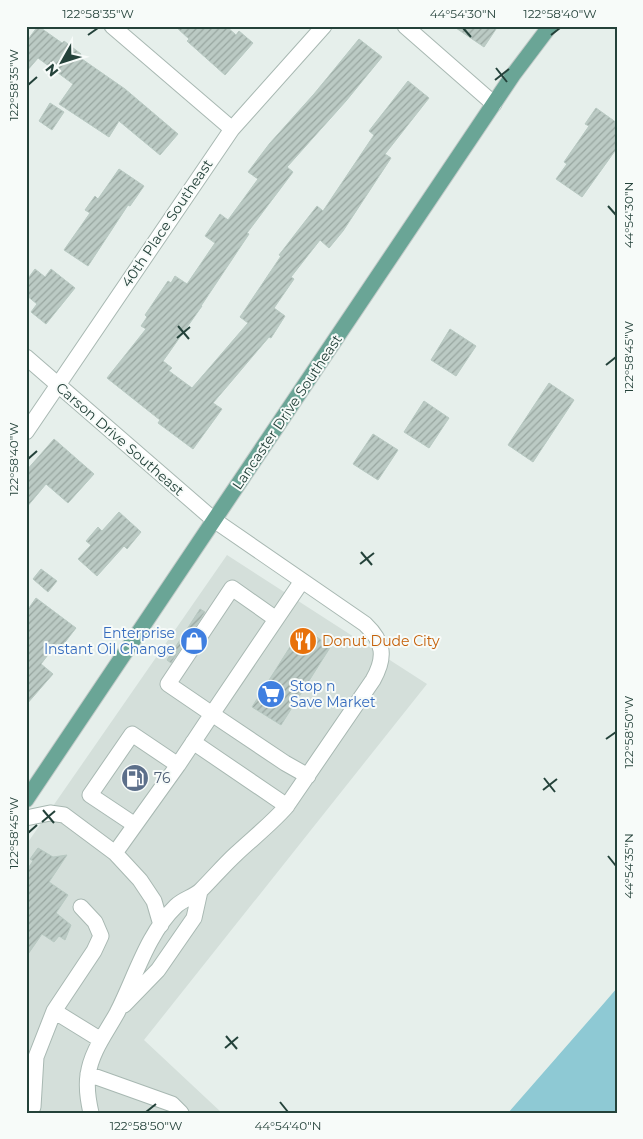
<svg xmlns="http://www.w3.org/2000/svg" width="643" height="1139" font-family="Montserrat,sans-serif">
<defs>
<pattern id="building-hatch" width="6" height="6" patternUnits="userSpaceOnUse" patternTransform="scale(1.25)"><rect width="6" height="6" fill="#bbcac4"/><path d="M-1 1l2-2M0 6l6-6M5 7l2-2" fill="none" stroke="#98a6a0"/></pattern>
</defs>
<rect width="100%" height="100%" fill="#e6efeb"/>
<path fill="#d4dfda" d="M227 555 427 684 144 1040 222 1113H26V845Z"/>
<path fill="#8ec9d4" d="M617 988V1113H508L605 1002Z"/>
<path fill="url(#building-hatch)" stroke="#b8c9c2" d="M38 26 62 43 64 41 81 54 79 57 125 89 178 134 160 155 119 121 109 137 59 104 73 84 38 58 26 72V42Z
M175 26H226L236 35 239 31 253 43 225 75 187 41 189 39Z
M453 26H498L484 47Z
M359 39 382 57 346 101 287 167 293 172 247 233 249 234 201 306H202L163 361 172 368 169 371 192 388 248 323 240 317 281 256 279 255 317 206 323 211 374 135 369 131 408 81 429 98 385 154 391 158 343 231 329 248 320 240 291 277 294 279 274 308 285 316 271 338 269 337 213 403 222 409 193 449 158 423 160 420 107 378 146 329 141 326 147 317 145 315 168 281 171 283 175 276 187 284 215 243 205 236 220 214 228 220 258 179 248 172 270 143 314 94Z
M50 103 64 112 52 130 39 121Z
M596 108 617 123V148L582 197 556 179 567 164 564 162 589 126 585 124Z
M119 169 144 186 130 206 128 205 88 266 64 250 90 213 85 210 95 196 98 199Z
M35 269 45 277 51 269 75 288 46 324 31 312 37 304 26 295V281Z
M450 329 476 346 456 376 431 360Z
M549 383 574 400 533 462 508 445Z
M424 401 449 418 429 448 404 432Z
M373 434 398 450 378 480 353 464Z
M54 439 94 474 68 503 46 484 26 508V471Z
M119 512 141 532 127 549 124 546 97 576 78 559 91 545 86 541 98 527 102 531Z
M41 569 57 581 48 592 33 579Z
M36 598 76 628 62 646 57 643 41 664 53 674 26 705V612Z
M200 609 205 612 171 663 167 660Z
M302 628 331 646 281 725 252 707Z
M38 848 53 857 67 855 49 882 68 895 56 913 71 925 65 940 59 936 54 942 42 934 26 957V871L33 861 30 859Z"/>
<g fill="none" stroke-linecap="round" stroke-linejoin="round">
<g stroke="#a8b8b2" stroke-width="17">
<path id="minor" d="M112 26 232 129
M405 26 494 104
M26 357 214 520 365 624C384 642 386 657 373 680L286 807C271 824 253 838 236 854 224 865 213 878 201 890 194 897 183 899 176 906 147 934 135 978 117 1013 106 1033 91 1052 88 1075 86 1088 88 1100 91 1113
M26 432 232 129 324 26
M302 581 212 714 285 763 308 776
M193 742 287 806
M26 818 50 813 64 815 115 853 140 880 154 901 161 925
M135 825 90 795 132 734 178 765
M115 853 178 765 212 714 168 684 232 588 276 619
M124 1005 158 970 194 918 200 891
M54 1011 101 1040
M88 1074 172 1104 181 1113
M33 1107 36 1057 54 1011 94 951 101 936 95 922 81 907"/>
</g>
<g stroke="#c2cac8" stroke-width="17">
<path id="major" d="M26 800 513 75 550 26"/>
</g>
<use href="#minor" stroke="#fff" stroke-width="15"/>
<use href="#major" stroke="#6aa596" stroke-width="15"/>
</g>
<path fill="none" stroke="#24423a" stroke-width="2" d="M463 28 471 37M88 35 98 28M551 35 560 28M496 68 507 82M495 80 509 69M28 85 37 77M608 206 616 215M178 326 189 339M177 338 190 327M606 365 616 357M28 459 37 451M361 552 372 565M360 564 374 553M606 739 616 732M544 778 555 792M543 790 557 779M43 810 54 823M42 822 55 811M28 833 37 825M608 856 616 866M226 1036 237 1049M225 1048 238 1037M280 1102 288 1112M146 1112 156 1104"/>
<defs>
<g id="shop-disc" transform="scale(1.4375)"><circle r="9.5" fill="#3f7fe0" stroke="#f7fbf9"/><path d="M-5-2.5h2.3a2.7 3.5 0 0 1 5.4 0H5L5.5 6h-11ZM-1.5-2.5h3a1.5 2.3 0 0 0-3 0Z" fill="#fff"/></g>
<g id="restaurant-disc" transform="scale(1.4375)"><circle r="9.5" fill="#e8710a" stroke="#f7fbf9"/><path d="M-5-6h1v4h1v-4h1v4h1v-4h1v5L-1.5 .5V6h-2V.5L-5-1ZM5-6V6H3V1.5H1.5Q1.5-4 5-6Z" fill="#fff"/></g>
<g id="supermarket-disc" transform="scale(1.4375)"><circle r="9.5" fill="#3f7fe0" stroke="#f7fbf9"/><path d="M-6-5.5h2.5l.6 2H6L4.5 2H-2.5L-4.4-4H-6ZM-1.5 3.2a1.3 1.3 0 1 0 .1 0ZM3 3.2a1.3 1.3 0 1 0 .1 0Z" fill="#fff"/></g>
<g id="fuel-disc" transform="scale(1.4375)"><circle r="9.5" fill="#5c6f8a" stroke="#f7fbf9"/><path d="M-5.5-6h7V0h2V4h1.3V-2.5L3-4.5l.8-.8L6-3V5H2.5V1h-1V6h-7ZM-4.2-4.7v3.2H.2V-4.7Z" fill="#fff"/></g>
</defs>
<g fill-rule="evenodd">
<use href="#shop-disc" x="194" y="641"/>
<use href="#restaurant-disc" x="303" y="641"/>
<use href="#supermarket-disc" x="271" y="694"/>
<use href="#fuel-disc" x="135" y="778"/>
</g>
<g text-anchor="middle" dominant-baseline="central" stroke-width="4" stroke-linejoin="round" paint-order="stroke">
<g font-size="14" fill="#24423a" stroke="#f7fbf9">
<text transform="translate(167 223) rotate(-56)">40th Place Southeast</text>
<text transform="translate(287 412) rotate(-56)">Lancaster Drive Southeast</text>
<text transform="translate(120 439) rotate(41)">Carson Drive Southeast</text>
</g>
<g font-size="14" fill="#366cbe" stroke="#f7fbf9" text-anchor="end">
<text x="175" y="633">Enterprise<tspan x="175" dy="16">Instant Oil Change</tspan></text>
<text x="290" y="686" text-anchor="start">Stop n<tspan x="290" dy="16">Save Market</tspan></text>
</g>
<g font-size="14" fill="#c56008" stroke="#f7fbf9" text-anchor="start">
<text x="322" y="641">Donut Dude City</text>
</g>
<g font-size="14" fill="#4e5e75" stroke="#f7fbf9" text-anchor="start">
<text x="154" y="778">76</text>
</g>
</g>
<rect width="643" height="1139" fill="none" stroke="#f7fbf9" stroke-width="55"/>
<g transform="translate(62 62) rotate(231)" stroke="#f7fbf9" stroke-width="4" paint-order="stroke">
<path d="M0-4L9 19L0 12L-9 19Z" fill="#24423a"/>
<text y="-8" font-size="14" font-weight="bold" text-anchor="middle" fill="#24423a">N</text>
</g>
<rect x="28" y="28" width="588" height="1084" fill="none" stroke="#24423a" stroke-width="2"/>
<g font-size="12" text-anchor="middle" fill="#24423a">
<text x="98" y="18">122°58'35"W</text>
<text x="463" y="18">44°54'30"N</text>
<text x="560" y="18">122°58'40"W</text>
<text transform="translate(14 85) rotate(-90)" y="4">122°58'35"W</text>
<text transform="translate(629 215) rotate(-90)" y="4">44°54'30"N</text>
<text transform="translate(629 357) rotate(-90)" y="4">122°58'45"W</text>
<text transform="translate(14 459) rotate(-90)" y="4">122°58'40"W</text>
<text transform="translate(629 732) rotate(-90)" y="4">122°58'50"W</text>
<text transform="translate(14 833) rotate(-90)" y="4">122°58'45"W</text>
<text transform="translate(629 866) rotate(-90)" y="4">44°54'35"N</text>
<text x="146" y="1130">122°58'50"W</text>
<text x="288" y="1130">44°54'40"N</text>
</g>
</svg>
